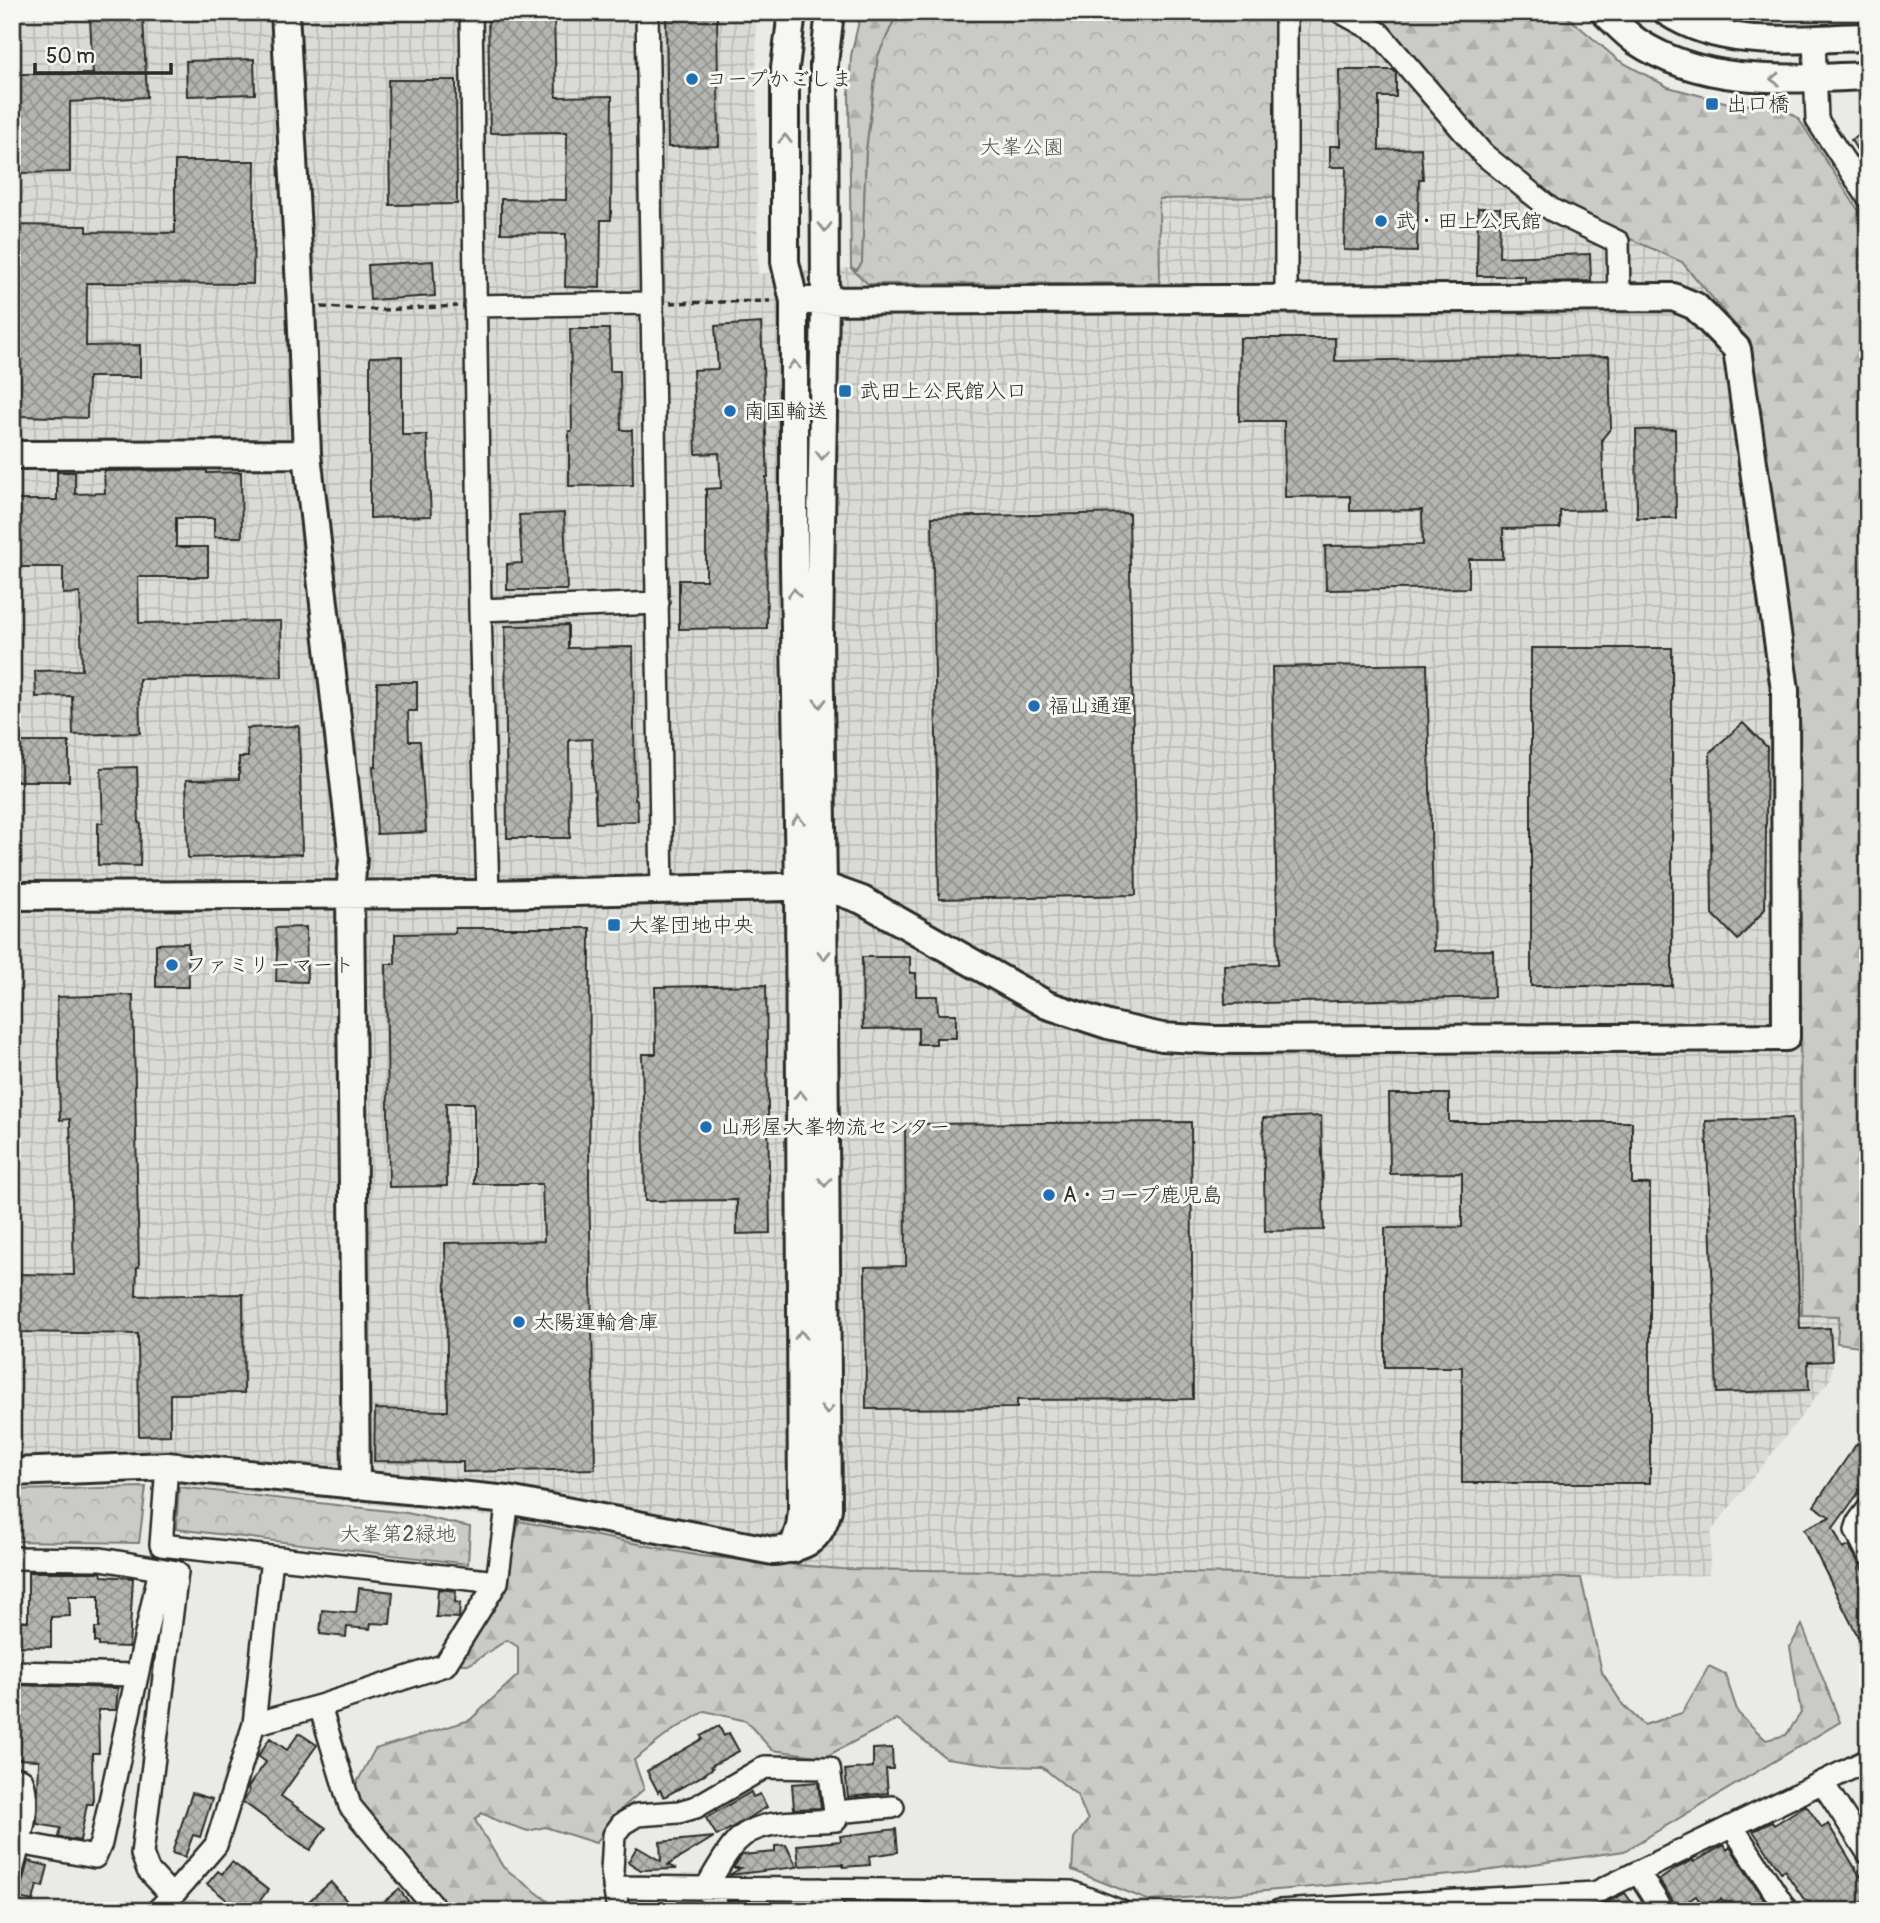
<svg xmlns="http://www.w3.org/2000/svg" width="1880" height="1923" font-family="Pangolin,'Klee One',sans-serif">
<defs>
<pattern id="industrial-grid" width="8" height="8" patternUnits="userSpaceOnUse" patternTransform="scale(1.75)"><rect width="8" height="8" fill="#dadad6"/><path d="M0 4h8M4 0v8" fill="none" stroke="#bbbbb8"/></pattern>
<pattern id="forest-firs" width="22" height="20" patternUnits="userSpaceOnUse" patternTransform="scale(1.75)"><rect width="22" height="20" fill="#cacac7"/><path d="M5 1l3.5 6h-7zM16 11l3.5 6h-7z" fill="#aeaeab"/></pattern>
<pattern id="park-crowns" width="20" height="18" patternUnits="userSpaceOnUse" patternTransform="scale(1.75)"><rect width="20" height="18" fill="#cacac7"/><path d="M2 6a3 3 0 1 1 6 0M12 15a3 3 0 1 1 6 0" fill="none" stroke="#aeaeab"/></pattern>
<pattern id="building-cross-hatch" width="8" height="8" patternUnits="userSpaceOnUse" patternTransform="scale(1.75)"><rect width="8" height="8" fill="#b4b4b1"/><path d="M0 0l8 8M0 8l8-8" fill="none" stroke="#939390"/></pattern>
</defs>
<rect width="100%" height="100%" fill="#eaeae6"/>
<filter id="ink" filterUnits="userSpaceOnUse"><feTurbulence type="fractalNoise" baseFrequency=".0143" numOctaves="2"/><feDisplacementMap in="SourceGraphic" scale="14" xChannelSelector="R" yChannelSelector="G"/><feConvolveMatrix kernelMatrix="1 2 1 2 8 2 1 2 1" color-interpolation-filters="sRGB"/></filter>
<g filter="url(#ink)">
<path fill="url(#industrial-grid)" d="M12 12H756L758 274 851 268 857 270 898 12H1356L1557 206 1682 262 1749 341 1798 693 1803 1315 1839 1316 1831 1378 1712 1530 1709 1575 1581 1578 841 1569 700 1556 519 1521 434 1510 150 1483 12 1486Z"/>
<path fill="url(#forest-firs)" stroke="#7a7a79" stroke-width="2" d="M861 12H898L878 56 866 151 862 263 857 270 851 268 849 95 851 56Z
M1356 12H1562L1618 60 1668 87 1732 104 1780 106 1798 118 1868 225V1347L1837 1343 1839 1316 1802 1315 1798 693 1749 341 1682 262 1557 206 1485 144Z
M519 1521 700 1556 841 1569 1581 1578 1602 1672 1623 1705 1644 1725 1682 1713 1709 1666 1725 1674 1738 1713 1766 1740 1786 1735 1801 1713 1790 1647 1802 1625 1840 1722 1624 1851 1464 1874 1150 1901 1072 1870 1074 1838 1088 1820 1077 1795 1042 1767 1004 1766 946 1758 897 1719 825 1757 772 1750 746 1721 705 1711 672 1731 634 1760 644 1789 617 1813 596 1843 545 1827 528 1831 498 1821 482 1813 475 1820 503 1867 548 1901 551 1911H451L359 1802 354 1788 375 1749 470 1720 518 1675V1647L507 1640 470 1664H458L503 1593Z"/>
<path fill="url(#park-crowns)" stroke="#7a7a79" stroke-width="2" d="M898 12H1276L1277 197 1159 199 1160 283 868 284 851 268 857 270 862 263 866 151 878 56Z
M146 1487 139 1543 12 1541V1490Z
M179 1487 407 1513 470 1527 468 1564 176 1529Z"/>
<path fill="url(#building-cross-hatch)" stroke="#2b2b2b" stroke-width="2" d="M488 12H554L556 97 612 96 611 220H601L600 288 565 287 566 234 501 233V199L566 200 567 132 490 133Z
M666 12H717L719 146 668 147Z
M143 16 147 97 70 102V172L18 173 17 163H12V74H93L90 19Z
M254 59 255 94 187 96 186 61Z
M1339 70H1393L1396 73V97H1379V150L1421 148 1423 179H1419L1417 252 1344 250 1346 167H1330V146H1340Z
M388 80H456L457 204 390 205Z
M1868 128V168L1851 140Z
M175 161H255L253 284 87 283 86 346 140 345V377H88L87 418 18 416 19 361H12V225L87 226V232L175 233Z
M1478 208H1500L1499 257 1590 254 1591 281 1525 282V276H1477Z
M433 261 435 296 370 300 368 265Z
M761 323 768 477H766L767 628 679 629V580H706V489L721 488 719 453 696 454 693 370 718 369 715 326Z
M570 329H609L610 371H620L621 430H632L633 485 569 486V431H572Z
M1240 338H1335V361L1609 356 1611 428 1602 439 1604 510 1560 511V528L1503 529V559H1469V588L1326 590 1325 546 1423 545 1422 510 1350 511V496L1285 497 1284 421H1239Z
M402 356V435H427L431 516 370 518V357Z
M1675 429 1676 518H1637L1636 430Z
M207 470V473L241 472 242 537H214V518H176V547H208V577H138L139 623 281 621 282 677 139 679 140 733 73 735 72 696 36 697 35 671 82 670 80 593 63 594V567H12V500H57V472H75V494L105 493 104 471Z
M564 513 567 590H507V564L522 563 519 515Z
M1129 513 1136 895 939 899 932 517Z
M568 625V648L633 647 635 800H637L638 821 596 823 592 739 569 740 570 838H507L505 626Z
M1531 648H1672V986H1531Z
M1427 664 1434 951 1493 950 1494 997 1225 1004 1224 965 1278 964 1272 667Z
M377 682H417V711H408L409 741H420L426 832 377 834 373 766H376Z
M1743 723 1767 747 1765 909 1738 940 1712 913 1710 752Z
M299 726 302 854 188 858 186 780 239 779V757H248L247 728Z
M12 742H69V781H12Z
M137 767 139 823 141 824 140 866 98 865V823H103L101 768Z
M306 927 307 982 276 981 277 951 275 928Z
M455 928H590L589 1183 595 1469 463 1472V1462L374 1461 375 1409 448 1411 445 1243 544 1241 542 1184H474V1103H446L447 1186 389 1187 386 964H395V934L455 933Z
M188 943 189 987H156V944Z
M862 957H910V973H916V996H937L938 1014H956V1038H936V1044H918V1028L863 1029Z
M766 985 770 1233 737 1234V1200L645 1201 642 1054H656L655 987Z
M133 995 139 1267H137L136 1296 243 1294 244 1393 170 1394V1435L139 1436 138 1334 16 1332 17 1274 74 1275 70 1119 60 1120 57 997Z
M1389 1094H1449V1122H1632V1184H1650V1483H1462V1367H1385V1228L1462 1227V1173L1390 1174Z
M1321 1116 1324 1230 1265 1231 1263 1118Z
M1792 1118 1800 1329 1830 1328 1832 1361 1808 1362 1809 1390 1717 1393 1706 1121Z
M1191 1122 1193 1399 1017 1400V1408L866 1409 865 1267 906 1266 905 1124Z
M1857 1443 1868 1450V1492L1862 1488 1833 1528 1843 1549 1849 1546 1868 1579V1657L1804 1529 1830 1517 1814 1506Z
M28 1572H101L102 1576 133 1578 129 1647 99 1646V1643L95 1642V1628H99V1596H69L70 1616 51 1617V1647L12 1646V1621H28Z
M359 1588 393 1592 390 1624 371 1623 370 1629 347 1627 346 1637 320 1634 322 1610 356 1613Z
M438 1589 456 1591 455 1602 460 1603 459 1618 436 1617Z
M12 1685 118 1688 116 1710H98L99 1753H92L93 1804H87L80 1841 58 1837 60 1828 37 1824 39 1760 12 1759Z
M719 1726 724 1736 729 1733 739 1751 711 1766 713 1768 702 1776 664 1797 660 1790 658 1792 647 1771 702 1739 701 1736Z
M299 1733 317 1745 281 1796 326 1828 310 1850 243 1802 249 1792 248 1787 266 1762 258 1756 270 1738 287 1750Z
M892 1748 893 1769H886L888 1793 848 1797 845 1770 873 1767V1749Z
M818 1782 821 1808 794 1809 792 1784Z
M751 1792 753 1797 760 1794 767 1807 717 1836 706 1818Z
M192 1793 212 1799 200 1837 193 1835 185 1857 172 1853Z
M1806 1805 1822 1828 1828 1824 1860 1876 1868 1870V1898L1849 1911H1815L1809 1902 1803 1898 1784 1870 1781 1872 1753 1831 1772 1822 1774 1825Z
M896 1829 898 1852 869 1856 870 1865 843 1867V1864L799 1866 797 1845 841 1841 840 1836Z
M714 1837 668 1865 676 1869 641 1870 628 1862 637 1847 661 1861 660 1842Z
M786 1845 797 1867 729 1875 741 1868H733L742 1855 775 1852V1846Z
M1724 1845 1727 1850 1730 1847 1765 1902 1751 1911H1729L1721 1899 1705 1909 1696 1896 1678 1908 1659 1880 1677 1868 1693 1860 1694 1862Z
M28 1861 48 1866 43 1887 37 1885 33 1901 18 1898Z
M232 1862 268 1890 252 1911H241L207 1884 218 1871 222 1874Z
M331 1882 355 1911H320L310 1900Z
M399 1889 408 1901 405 1904 410 1911H373Z
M1625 1893 1638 1911H1592L1601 1905Z"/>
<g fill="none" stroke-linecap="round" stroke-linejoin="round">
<g stroke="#2b2b2b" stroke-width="26">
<path id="minor" d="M471 12 480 610 488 894
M647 12 662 891
M1286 12V300
M1341 12 1379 33 1483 154 1552 210 1618 242 1619 297
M1814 38 1817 120 1868 197
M475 306 651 303
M480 610 658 603
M167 1466 161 1545 497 1582
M1868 1509 1859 1521 1856 1530 1868 1554
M12 1558 101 1559 177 1572 142 1854 148 1870 172 1896
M12 1672 136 1675
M320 1706 350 1806 437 1911
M254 1724 272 1558
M12 1777 22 1780C32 1808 19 1843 12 1871
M1822 1782 1868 1853
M1732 1826 1787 1911
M19 1843 95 1857 101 1843 160 1569
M1638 1872 1663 1911
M614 1887 1071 1892 1120 1911
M820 1889 834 1911
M938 1890 951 1911
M157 1911 172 1896 216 1845 254 1724 320 1706 445 1665 497 1582 508 1500
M618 1911 612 1871 614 1835 622 1824 637 1815 679 1812 696 1807 765 1767 829 1768 835 1812
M720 1911 706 1888C715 1873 724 1855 736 1842 758 1817 806 1823 836 1820L835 1812 893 1807
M1279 1911 1595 1893 1868 1760"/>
</g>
<g stroke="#2b2b2b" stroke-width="32">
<path id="tertiary" d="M285 12 301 306 307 454 353 859 350 894 356 1486
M792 12 785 68V262L794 301V567L799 888 802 1511 800 1527 793 1549
M1604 12C1615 22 1625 33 1636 41 1705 87 1790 79 1868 76
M1667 12C1727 51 1801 38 1868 37
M12 455 307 454
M12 896 488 894 823 886 862 900 1047 1005 1108 1025 1162 1037 1213 1040 1786 1037 1785 690 1737 349 1695 306 1673 297 794 301
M12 1472 167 1466 508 1500 773 1551C805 1548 820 1541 828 1509L823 886 819 635 825 301 824 64 830 12"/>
</g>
<path stroke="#2b2b2b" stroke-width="3.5" stroke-dasharray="7 5" stroke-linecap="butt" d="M670 303 771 301
M321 307 383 310 457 306"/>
<use href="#minor" stroke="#f6f6f2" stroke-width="21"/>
<use href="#tertiary" stroke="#f6f6f2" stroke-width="26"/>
</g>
<defs><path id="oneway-chevron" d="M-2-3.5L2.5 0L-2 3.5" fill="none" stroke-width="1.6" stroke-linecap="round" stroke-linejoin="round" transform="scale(1.75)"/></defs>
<g stroke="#90908e">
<use href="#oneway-chevron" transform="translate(1775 79) rotate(179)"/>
<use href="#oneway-chevron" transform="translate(785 139) rotate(-90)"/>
<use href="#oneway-chevron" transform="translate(825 227) rotate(90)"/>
<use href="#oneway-chevron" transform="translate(794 365) rotate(-90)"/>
<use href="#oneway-chevron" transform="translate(822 455) rotate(91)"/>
<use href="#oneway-chevron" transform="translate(794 593) rotate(-91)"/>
<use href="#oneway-chevron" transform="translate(820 703) rotate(89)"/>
<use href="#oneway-chevron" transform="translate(798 820) rotate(-91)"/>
<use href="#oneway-chevron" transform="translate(824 955) rotate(90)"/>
<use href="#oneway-chevron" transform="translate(800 1095) rotate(-90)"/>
<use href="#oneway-chevron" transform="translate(825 1182) rotate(90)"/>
<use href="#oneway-chevron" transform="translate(801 1335) rotate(-90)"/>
<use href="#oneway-chevron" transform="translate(827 1410) rotate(90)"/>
</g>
</g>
<g fill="#1f6fb2" stroke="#f6f6f2" stroke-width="2.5">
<circle cx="692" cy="79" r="7"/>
<rect x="1705" y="97" width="14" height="14" rx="3.5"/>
<circle cx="1381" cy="221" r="7"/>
<rect x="838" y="384" width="14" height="14" rx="3.5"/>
<circle cx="730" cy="411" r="7"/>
<circle cx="1034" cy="706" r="7"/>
<rect x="607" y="918" width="14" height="14" rx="3.5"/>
<circle cx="172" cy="965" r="7"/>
<circle cx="706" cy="1127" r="7"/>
<circle cx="1049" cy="1195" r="7"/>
<circle cx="519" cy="1322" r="7"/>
</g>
<g text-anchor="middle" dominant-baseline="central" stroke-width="6" stroke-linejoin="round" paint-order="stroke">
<g font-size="21" fill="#2b2b2b" stroke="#f6f6f2" text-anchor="start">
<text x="706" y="79">コープかごしま</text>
<text x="1726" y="104">出口橋</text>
<text x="1395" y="221">武・田上公民館</text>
<text x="859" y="391">武田上公民館入口</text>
<text x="744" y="411">南国輸送</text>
<text x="1048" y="706">福山通運</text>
<text x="628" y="925">大峯団地中央</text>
<text x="186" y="965">ファミリーマート</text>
<text x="720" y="1127">山形屋大峯物流センター</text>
<text x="1063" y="1195">A・コープ鹿児島</text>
<text x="533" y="1322">太陽運輸倉庫</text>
</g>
<g font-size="21" fill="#535352" stroke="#f6f6f2">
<text x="1022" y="147">大峯公園</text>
<text x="398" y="1534">大峯第2緑地</text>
</g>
</g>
<rect width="1880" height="1923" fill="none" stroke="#f6f6f2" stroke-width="42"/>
<rect x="21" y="21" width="1838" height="1881" fill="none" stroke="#2b2b2b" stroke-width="2.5" filter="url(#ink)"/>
<path d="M35 63v10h136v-10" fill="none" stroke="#2b2b2b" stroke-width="3.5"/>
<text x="46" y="63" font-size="21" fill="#2b2b2b" stroke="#f6f6f2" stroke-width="5" paint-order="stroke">50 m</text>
</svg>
